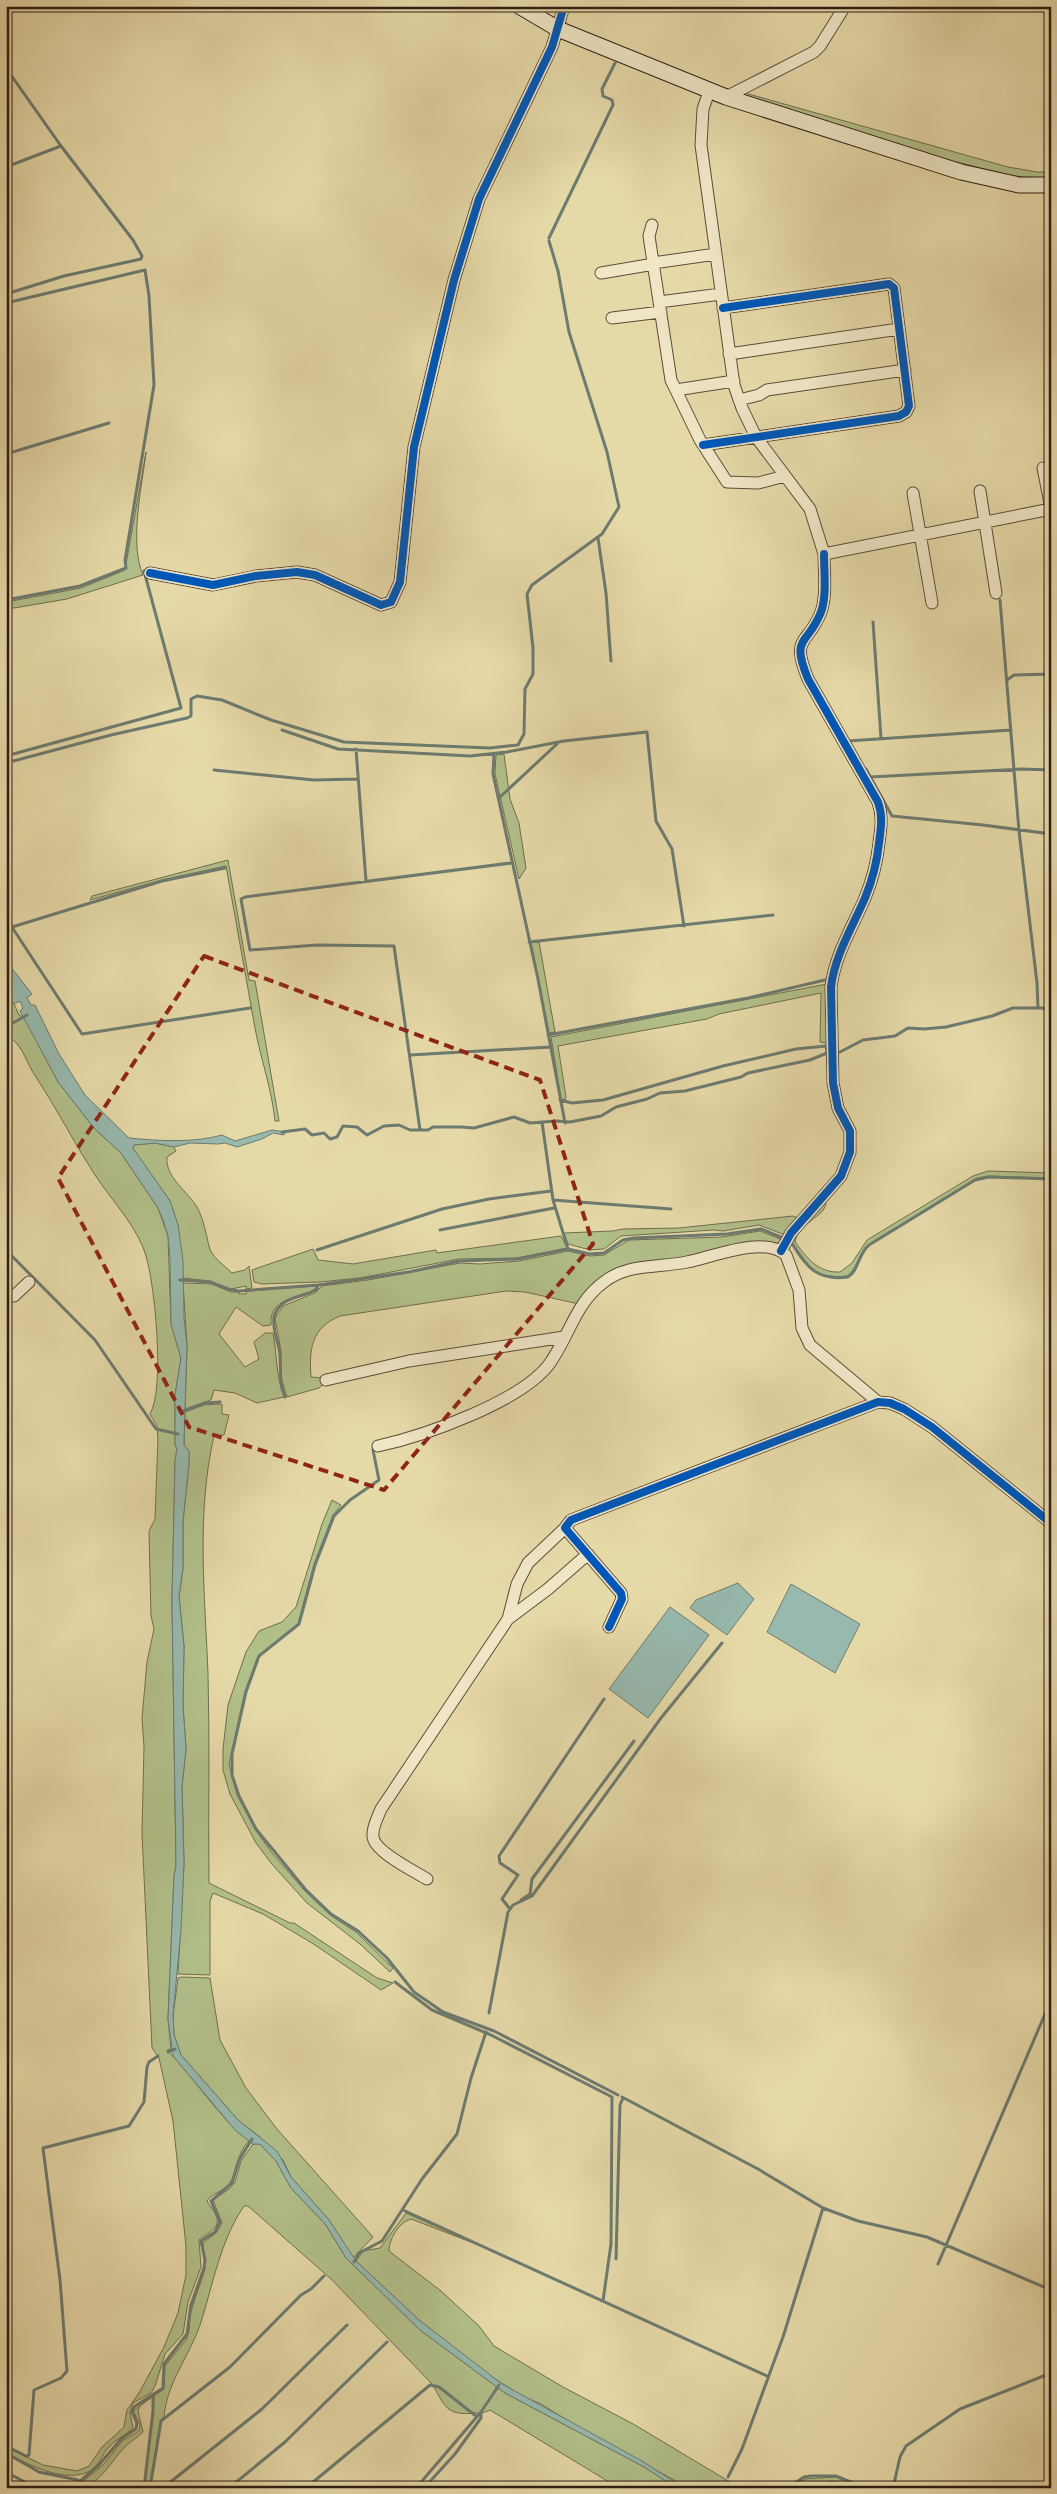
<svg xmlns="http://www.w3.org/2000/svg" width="1057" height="2494" font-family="'IM FELL Double Pica',serif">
<rect width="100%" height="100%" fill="#e6d9a8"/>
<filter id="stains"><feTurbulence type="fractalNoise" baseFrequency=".004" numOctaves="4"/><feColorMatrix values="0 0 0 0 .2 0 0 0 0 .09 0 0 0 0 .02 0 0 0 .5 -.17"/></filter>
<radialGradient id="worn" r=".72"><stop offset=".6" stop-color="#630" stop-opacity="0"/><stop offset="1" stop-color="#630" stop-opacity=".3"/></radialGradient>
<path fill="#b2c08a" stroke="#706e4f" d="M745 93 1008 167 1037 172H1051V179L1012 176 953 161 744 95Z
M146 452C142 487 129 542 143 575L67 599 14 608 6 607V602L81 588 125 570Z
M504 754 510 799 519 823 526 868 519 879 495 774 496 755Z
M228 860 249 980 255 981 279 1121H275C272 1090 261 1060 255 1028 245 974 236 920 226 866L162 880 90 900 92 896Z
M531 942H539L555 1032 549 1033Z
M827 984V1043L820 1042 821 993 719 1014 707 1019 558 1046 566 1097 565 1100 561 1099 551 1037Z
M6 997 14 1004 19 1015 25 1018 58 1082 94 1128 121 1153 158 1208 168 1236 171 1324 181 1358 175 1395V1445L177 1449 175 1461 172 1601 176 1866 174 1876 168 2019 171 2049 167 2050C194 2077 217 2116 249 2141 235 2155 238 2172 229 2184 223 2192 212 2193 207 2201 209 2206 214 2210 216 2215 222 2229 206 2233 199 2240L201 2267 188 2302 183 2334 165 2354 155 2386 151 2393 133 2403 130 2413 133 2428C126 2435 116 2439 109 2447 102 2455 99 2465 90 2471 66 2484 27 2465 6 2452V2447L43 2465 77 2471 89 2466 102 2447 124 2427 127 2410 139 2393 164 2347 178 2313 186 2275V2246L173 2121 159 2058 152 2048 142 1833 144 1747 142 1718 147 1662 154 1629 151 1616 149 1531 155 1519 158 1439 157 1426 150 1414C165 1388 155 1286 146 1256 137 1226 112 1201 95 1175 74 1143 57 1109 36 1077 27 1065 24 1048 12 1039L6 1041Z
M155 1143 174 1147 176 1151 167 1157C165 1178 189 1192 198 1209 204 1221 206 1234 209 1246 211 1257 225 1266 232 1273L245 1270 249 1266 252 1288 246 1289V1286L231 1289 210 1281 183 1278 178 1225 170 1201 133 1149V1145Z
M988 1171 1051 1173V1178L988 1176 977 1178 868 1245C858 1253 858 1269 847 1276 811 1279 810 1265 791 1242V1238L824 1202 826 1203C825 1217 799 1222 795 1242 807 1258 818 1273 840 1272L852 1263 867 1240 973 1176Z
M793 1216 798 1218 785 1235 759 1225 723 1231 714 1230 621 1236 604 1249 590 1250 568 1244 564 1233 613 1231 623 1229 679 1228Z
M760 1231 783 1240 774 1245 638 1265 579 1304 525 1292 506 1291 340 1316C311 1328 309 1349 311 1377L324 1378 325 1383 319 1388 287 1397 281 1378V1351L275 1318 283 1306 315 1293 322 1286 368 1280 460 1263 480 1264 519 1261 568 1251 590 1256 604 1255 629 1240 722 1237Z
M561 1236 567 1248 517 1258 459 1259 360 1278 319 1282 262 1284 254 1282 252 1270 313 1249 318 1260 353 1264 436 1250 437 1253Z
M183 1283 212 1284 231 1292H239V1294H246V1291L317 1286C309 1303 269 1291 271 1325L263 1326 236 1307 219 1334 245 1367 259 1359 254 1342 265 1333H273C277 1354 276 1377 284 1397L257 1403 235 1393 214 1390 211 1400 185 1409 187 1345Z
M218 1404H222V1414L229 1415 224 1435 214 1436C196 1514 205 1595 208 1674 210 1744 208 1813 209 1883L290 1923H294L377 1978 393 1983 381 1990 312 1943 263 1914 213 1893 210 1901V1975L178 1974 184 1863 182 1787 186 1749 183 1706 184 1646 179 1597 183 1568V1521L189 1464V1451L184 1445 185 1412 204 1405Z
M332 1500 341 1505 333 1515 314 1564 298 1624 258 1656 245 1691 229 1764 237 1795 255 1829 272 1853 305 1891 330 1915 356 1932 393 1968 390 1972 360 1944 307 1903 271 1863 256 1843 230 1794 223 1770V1749L228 1705 246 1652 259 1631 282 1622 296 1607 322 1524Z
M181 1977 210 1978 220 2040 246 2088 277 2129 373 2237 353 2258 329 2220 291 2177 283 2160 260 2137 238 2120 181 2055 174 2035 173 2015 178 1978Z
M253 2144H260L276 2161 291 2188 326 2225 346 2258 420 2330 505 2393 646 2468 676 2488H619L490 2410C484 2413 481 2413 475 2413 447 2416 445 2407 433 2385L331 2279 248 2206H244C220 2241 213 2285 200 2325 189 2357 167 2382 164 2417L161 2420 149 2488H145L154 2396 164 2389 165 2366 186 2340 189 2331 190 2314 205 2269 203 2243 216 2233 222 2223 213 2200 229 2189 235 2182 241 2161Z
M406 2213 476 2244 411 2219C399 2222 389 2239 389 2251L441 2291 479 2326 494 2346 504 2352 563 2387 635 2425 740 2488H684L676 2481 591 2435 541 2404 520 2395 486 2373 419 2320 356 2261 363 2251 380 2248Z
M152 2397 140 2406 138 2411 143 2432C138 2437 131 2441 125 2447 110 2462 99 2488 75 2488L103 2465 123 2440 139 2431 140 2424 133 2411Z
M836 2477 863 2488 831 2481 823 2485 790 2488 805 2479Z"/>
<path fill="#97b9ae" stroke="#6d7b70" d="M6 961 32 994 27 998 31 1005H35L59 1054 85 1095 129 1138C158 1141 195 1143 222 1135L235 1141 272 1130 285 1132 284 1135 273 1133 262 1139 237 1147 225 1143 218 1144 190 1143 174 1147 155 1143 134 1145 133 1148 170 1201 178 1225 183 1260 184 1318 187 1345 184 1439V1445L189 1451V1464L183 1521V1568L179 1597 184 1646 183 1706 186 1749 182 1787 184 1863 181 1930 173 2015 174 2035 181 2055 238 2120 277 2151 291 2177 329 2220 356 2261 419 2320 502 2384 642 2461 684 2488H676L646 2468 505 2393 420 2330 346 2258 326 2225 291 2188 276 2161 260 2144H253L236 2131 173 2056 168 2019 174 1876 176 1866 172 1601 175 1461 177 1449 175 1445V1395L181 1358 171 1324 170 1258 168 1236 163 1220 158 1208 121 1153 94 1128 58 1082 20 1011 23 1008 20 1001 14 1004 6 997Z
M738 1583 754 1599 727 1635 690 1608 696 1600Z
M791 1584 860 1624 835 1673 767 1632Z
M670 1607 709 1635 648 1718 609 1689Z"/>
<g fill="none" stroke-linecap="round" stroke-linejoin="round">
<path stroke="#6d7b70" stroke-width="3" d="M6 68 61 146 133 240 142 256 141 259 64 276 6 294
M6 167 61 146
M549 238 613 105 612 100 603 96 602 89 615 63
M6 303 145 270 149 296 154 385 125 560 126 568 80 586 6 600
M6 454 109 423
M598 538 606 593 611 661
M1000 600 1019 831 1037 983 1038 1008
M873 622 881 738
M1007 680 1014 675 1051 674
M282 730 338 749 470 756 507 752 564 741 647 732 656 821 672 849 684 926
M848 741 1011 730
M356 749 366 881
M494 754 493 774 538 979 565 1123
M6 756 181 708 144 571
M6 763 111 735 187 718 191 716V699L197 696 222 700 271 720 344 742 490 748 518 745 524 734 525 689 533 674V648L527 594 532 585 602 534 619 507 607 452 569 332 558 271 549 241
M866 769 892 816 983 825 1051 834
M214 770 314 780 357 779
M870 777 1022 769 1051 770
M499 798 557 744
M6 918 82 1034 250 1008
M12 927 162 881 225 868
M529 942 773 915
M6 1027 27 1015
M548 1035 748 998 825 980
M410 1055 550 1047
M560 1100 572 1103 603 1100 723 1066 796 1049 826 1046 827 1052
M542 1122 553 1200 568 1249
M420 1130 394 946 317 945 250 950 241 899 245 897 511 863
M282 1132 305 1129 312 1135 324 1133 330 1139 337 1137 343 1126 357 1127 367 1135 384 1126 399 1125 410 1130H428L433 1127H461L474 1128 514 1117 530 1123 556 1121 570 1122 601 1116 616 1107 647 1099 660 1093 685 1091 741 1077 748 1073 810 1060 827 1053 840 1052 863 1040 895 1036 908 1028 924 1029 946 1027 992 1016 1013 1008H1042L1051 1011
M553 1200 671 1209
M440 1230 554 1208
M793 1245C807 1268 818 1281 848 1277 859 1270 858 1254 869 1245L975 1180 989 1177 1051 1179
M6 1250 95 1340 156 1429 178 1434
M317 1250 442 1209 489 1199 551 1191
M180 1280 210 1282 227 1289 239 1291 318 1285 409 1272 459 1261 517 1259 568 1249 590 1254 604 1253 623 1240 634 1238 727 1234 761 1229 783 1238
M285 1397C279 1382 281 1371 280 1355 279 1343 272 1330 274 1317 275 1312 278 1308 282 1304 291 1296 307 1296 317 1289L318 1285
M181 1412 205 1403 220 1402
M373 1450 379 1480 350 1500 334 1516 315 1565 299 1624 259 1656 246 1692 232 1754V1775L239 1796 256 1829 306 1890 331 1914 358 1931 387 1958 414 1992 443 2012 494 2031 618 2095
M521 1900 530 1894 532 1879 634 1741
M510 1909 502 1899 518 1875 500 1863 499 1856 604 1699
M395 1982 432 2010 491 2035 612 2097 611 2244 603 2301
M489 2013 508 1912 513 1905 532 1896 661 1718 722 1643
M168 2052 175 2049
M622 2097 758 2169 823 2208 783 2337 742 2449 728 2477
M823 2208 858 2221 927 2237 1051 2290
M403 2210 767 2376
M616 2259 620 2105 623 2098
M354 2262 359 2253 382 2241 422 2179 457 2134 471 2078 486 2032
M938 2264 1051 2000
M6 2446 26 2456 29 2455 34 2390 61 2378 67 2371 60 2280 43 2148 129 2126 144 2102 147 2067 149 2062 158 2056
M6 2453 39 2472 78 2480
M6 2472 36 2488
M6 2480 21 2488
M72 2488 98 2466 122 2438 136 2429 137 2423 132 2412 134 2407 163 2388 164 2364 187 2334 191 2305 204 2268 205 2260 201 2241 215 2232 220 2222 211 2201 232 2183 239 2160 252 2139
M144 2488 153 2411V2396
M150 2488 161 2421 230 2367 301 2295 311 2289 324 2276
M163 2488 262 2409 347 2325
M229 2488 285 2442 387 2342
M306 2488 430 2385 439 2387 476 2416
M416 2488 481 2412
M424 2488 455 2454 481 2418V2412L499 2385
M787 2488 804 2477 811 2476H836L865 2488
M893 2488 900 2457 906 2446 960 2409 1051 2373"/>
<g stroke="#5c4c39" stroke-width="13">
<path id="street" d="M710 89 703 109 701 145 734 385 742 408 756 437 810 509 824 554 1051 509
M726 97 814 52 820 46 845 6
M652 225 649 236 671 380 700 440 727 482 758 483 785 476
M653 263 716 254
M601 273 654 264
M659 302 721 294
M612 318 661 312
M729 354 899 329
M676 390 734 381
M739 400 759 395 767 390 905 370
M703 445 899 416 906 412 909 406 894 288 889 284 723 308
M1043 468 1051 508
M980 491 996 593
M913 493 932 603
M150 573 213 585 256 576 297 572 315 575 381 605 391 602 400 582 414 447 454 280 479 199 552 47 564 6
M781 1251 791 1233 841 1176 850 1152V1131L838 1108 833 1083 831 987C835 955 852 928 865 898 872 881 877 862 879 843 881 828 883 816 878 802L808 679C790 635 808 646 821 612 827 596 824 571 824 554
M6 1296H14L29 1282
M326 1380 409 1361 564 1337
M378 1446C424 1436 523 1401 550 1363 569 1336 576 1302 604 1282 628 1263 658 1268 687 1262 713 1257 764 1235 786 1255L799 1290 802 1328 810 1345 878 1402
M508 1619 517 1584 528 1563 565 1528
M609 1627 622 1599 621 1593 565 1528 571 1520 878 1402 890 1403 904 1409 932 1427 1051 1523
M427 1879C414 1871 373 1851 373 1836 372 1827 378 1817 381 1809L508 1619 548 1589 588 1554"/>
</g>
<g stroke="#2e1d14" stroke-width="17">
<path id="secondary" d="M519 6 558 29 726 97 961 172 1019 185H1051"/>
</g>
<use href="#street" stroke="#efe6c6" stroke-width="11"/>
<use href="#secondary" stroke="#efe6c6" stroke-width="15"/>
<g stroke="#efe6c6" stroke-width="11">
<path id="cycleway" d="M703 445 899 416 906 412 909 406 894 288 889 284 723 308
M150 573 213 585 256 576 297 572 315 575 381 605 391 602 400 582 414 447 454 280 479 199 552 47 564 6
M781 1251 791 1233 841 1176 850 1152V1131L838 1108 833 1083 831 987C835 955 852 928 865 898 872 881 877 862 879 843 881 828 883 816 878 802L808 679C790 635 808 646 821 612 827 596 824 571 824 554
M609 1627 622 1599 621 1593 565 1528 571 1520 878 1402 890 1403 904 1409 932 1427 1051 1523"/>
</g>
<use href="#cycleway" stroke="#0057b8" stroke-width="8"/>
</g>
<path fill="none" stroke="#8f2418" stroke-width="4" stroke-dasharray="10 6" stroke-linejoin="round" d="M204 956 540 1080 593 1244 384 1490 189 1427 58 1178Z"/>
<rect width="1057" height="2494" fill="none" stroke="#e6d9a8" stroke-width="25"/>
<rect x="8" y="8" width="1042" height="2479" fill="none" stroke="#2e1d14" stroke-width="2.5"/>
<rect x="12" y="12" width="1032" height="2469" fill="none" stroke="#2e1d14"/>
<rect width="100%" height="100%" filter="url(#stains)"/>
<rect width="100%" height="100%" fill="url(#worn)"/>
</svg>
